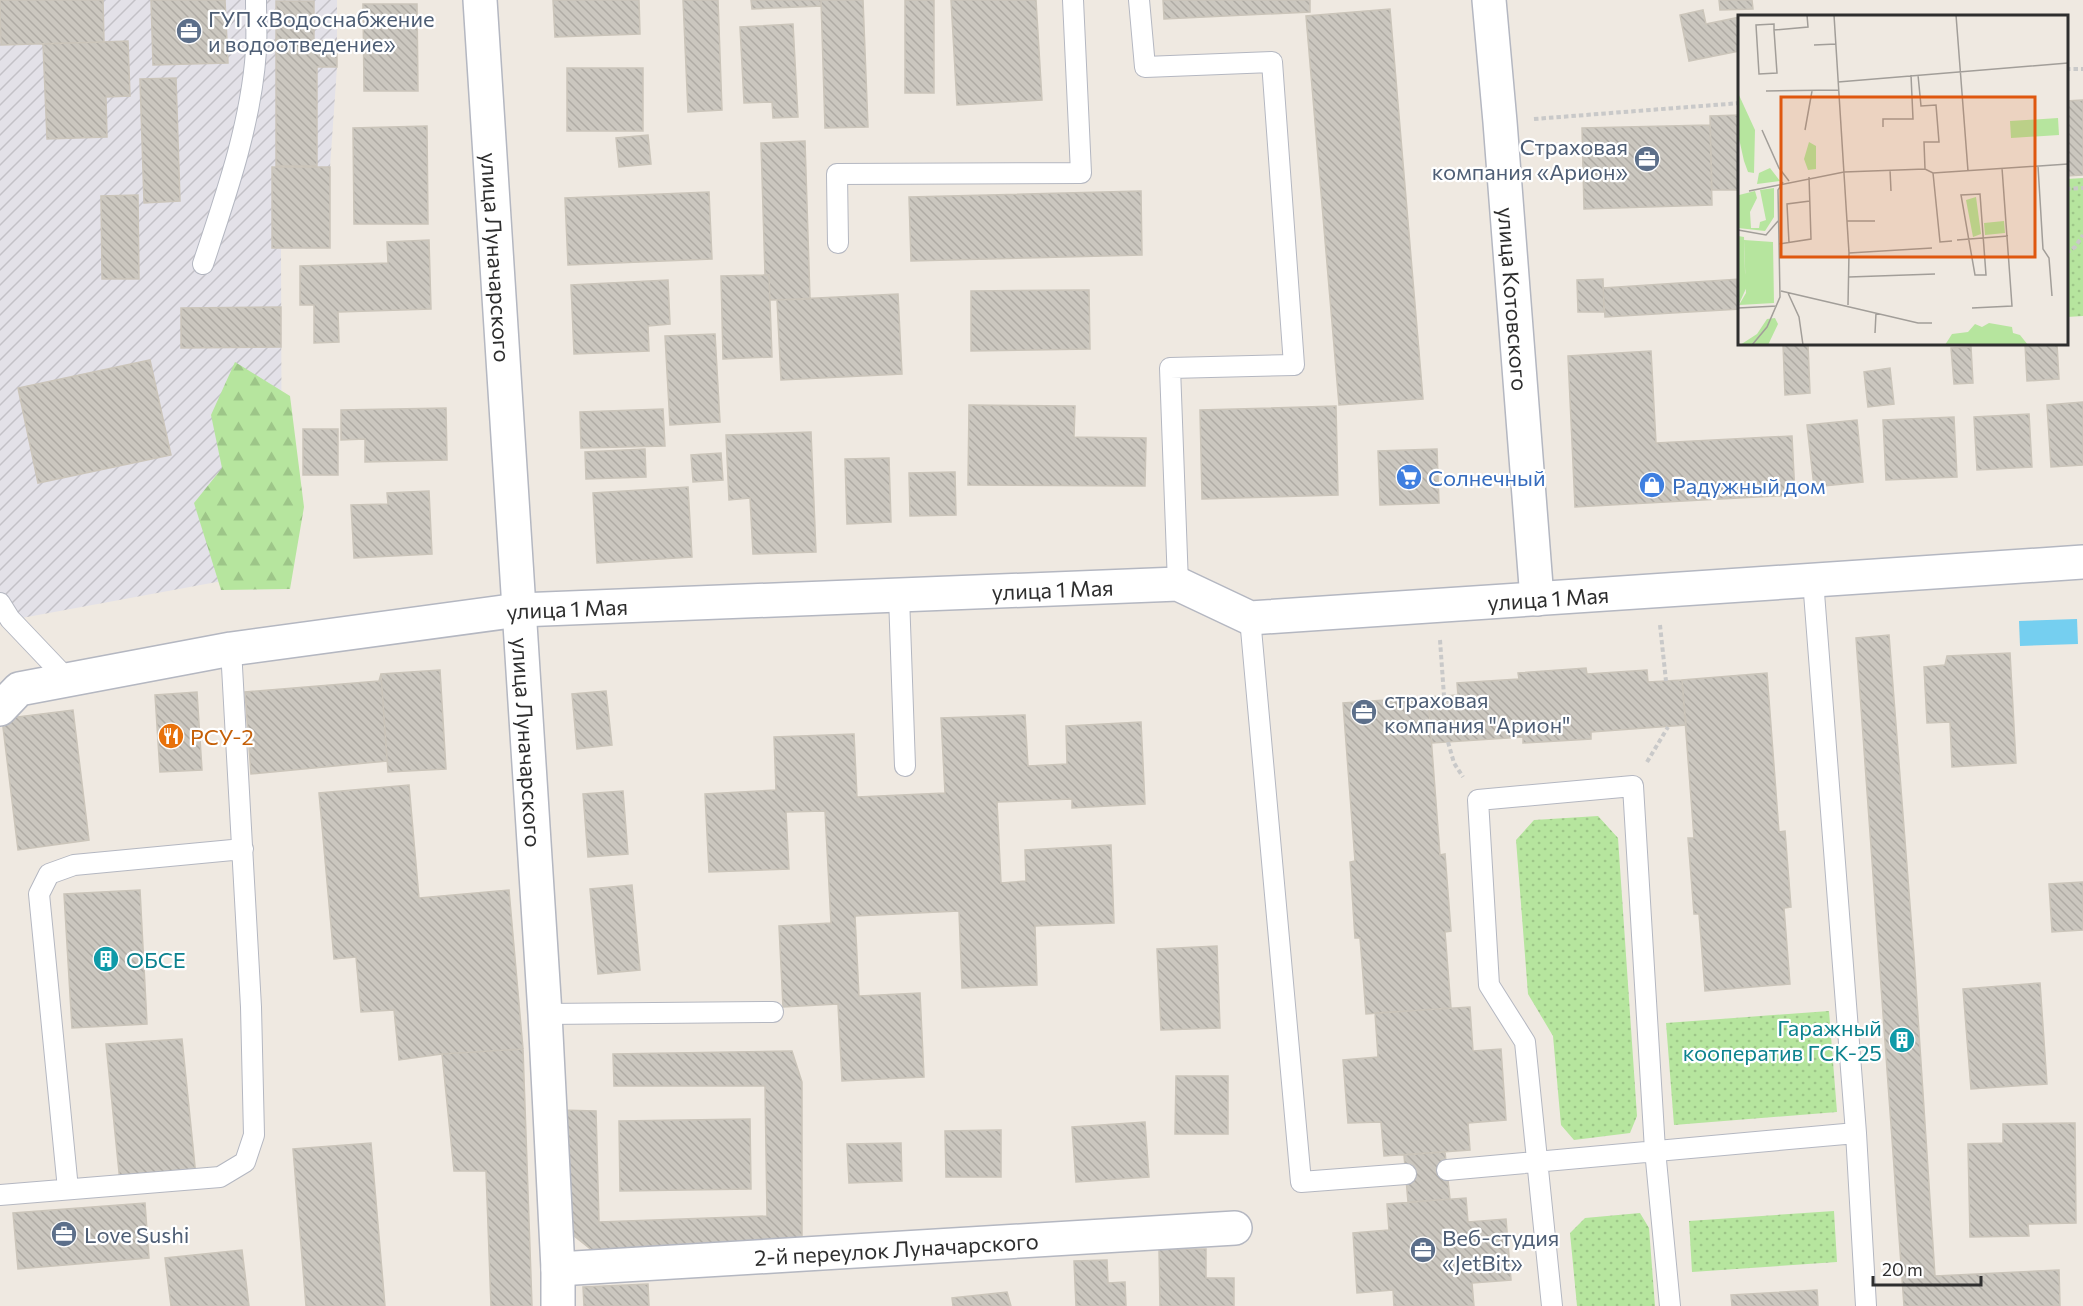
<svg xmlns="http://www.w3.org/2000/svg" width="2083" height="1306" font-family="Commissioner,sans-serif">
<defs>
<pattern id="industrial-furrows" width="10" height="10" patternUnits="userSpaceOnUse" patternTransform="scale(1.5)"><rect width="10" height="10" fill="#e3e1e8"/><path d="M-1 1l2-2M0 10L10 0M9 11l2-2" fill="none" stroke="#c3c1c7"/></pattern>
<pattern id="grass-dots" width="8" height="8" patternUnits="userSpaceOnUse" patternTransform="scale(1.5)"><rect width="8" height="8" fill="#b6e59e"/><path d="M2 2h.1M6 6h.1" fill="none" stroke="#9dc588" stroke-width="1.8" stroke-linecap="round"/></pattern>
<pattern id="forest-firs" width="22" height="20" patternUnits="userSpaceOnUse" patternTransform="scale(1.5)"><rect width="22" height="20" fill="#b6e59e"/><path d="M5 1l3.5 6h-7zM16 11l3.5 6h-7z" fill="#9dc588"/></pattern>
<pattern id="building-back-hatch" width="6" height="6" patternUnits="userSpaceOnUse" patternTransform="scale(1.5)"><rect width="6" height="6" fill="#cbc7bf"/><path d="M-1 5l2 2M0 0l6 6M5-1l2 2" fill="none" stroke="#afaba4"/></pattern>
</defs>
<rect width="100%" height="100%" fill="#efe9e1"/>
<path fill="url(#industrial-furrows)" d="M0 0H337V67L330 167V248L281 249 282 570 0 622Z"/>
<path fill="url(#grass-dots)" d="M2083 178V316L2067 317V179Z
M1598 816 1618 838 1637 1116 1630 1133 1574 1140 1561 1125 1553 1036 1528 994 1516 840 1534 820Z
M1829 1011 1837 1112 1674 1125 1666 1023Z
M1834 1211 1837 1262 1692 1272 1689 1221Z
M1640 1213 1649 1228 1655 1306H1577L1570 1233 1585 1218Z"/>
<path fill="url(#forest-firs)" d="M235 362 290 396 304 507 290 589 221 590 194 503 222 468 211 415Z"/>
<path fill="#75cff0" d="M2077 619 2078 644 2020 646 2019 621Z"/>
<path fill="url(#building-back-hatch)" stroke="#cbc5ba" stroke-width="1.5" d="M0 0H103L104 42 1 45Z
M151 0H225L228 63 153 65Z
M553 0H639L640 34 555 37Z
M683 0H718L722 110 688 112Z
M751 0H821V6L752 9Z
M821 0H863L868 127 825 128Z
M905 0H934V93H905Z
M951 0H1036L1042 100 957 105Z
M1163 0H1310V12L1164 19Z
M1719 0H1752L1753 9 1720 10Z
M276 1H314V41H337V67H317V166H276Z
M363 4H417L418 91H364Z
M1390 9 1423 399 1339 405 1306 16Z
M1703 10 1706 24 1740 17V51L1689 61 1680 15Z
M793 24 798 117 773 118 772 102 744 103 740 27Z
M128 41 130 96 106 97 107 137 47 139 43 44Z
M567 68H643V131H567Z
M176 78 180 201 144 203 140 79Z
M2083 100V175L2066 176V101Z
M1740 115V190H1712L1710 116Z
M1710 125 1712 205 1584 209 1582 128Z
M427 126 428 224H354L353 128Z
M648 135 651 164 619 167 616 138Z
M805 141 810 299 770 300 769 275H765L761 143Z
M272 167H330V248H272Z
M1141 191 1142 255 911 261 909 197Z
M709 192 712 259 568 265 565 198Z
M138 195 139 279H102L101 196Z
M429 240 431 309 338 312 339 342 314 343V305H300V266L388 263 387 242Z
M765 275H769L772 357 723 359 721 276Z
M1603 279 1604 312H1578L1577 280Z
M1740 279V309L1605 317 1603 288Z
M668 280 670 324 648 326 649 351 574 354 571 285Z
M1089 290 1090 349 971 351V291Z
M898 294 902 374 781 380 777 300Z
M281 307V347L181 348V308Z
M715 334 720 422 670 425 665 336Z
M1783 344H1808L1810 393 1785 395Z
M2025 344H2057L2059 379 2027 381Z
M1971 347 1973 383 1954 384 1951 348Z
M1651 351 1656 443 1792 436 1795 495 1575 507 1568 356Z
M150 360 171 455 38 483 18 388Z
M1890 368 1894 404 1868 407 1864 372Z
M2083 402V465L2051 467 2047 405Z
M969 405 1075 406 1074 437 1146 438 1145 486 968 485Z
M1336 406 1338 495 1202 499 1200 410Z
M446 408 447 460 365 462V439L341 440V410Z
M663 409 665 446 581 448 580 412Z
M2029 414 2032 467 1977 470 1974 417Z
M1954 417 1957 477 1886 480 1883 420Z
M1857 420 1863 482 1814 487 1807 425Z
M303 429H338V475H303Z
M811 432 816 552 753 554 750 498 729 500 726 435Z
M645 449 646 477 586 479 585 452Z
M1437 449 1439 503 1380 505 1378 451Z
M721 453 723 480 693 482 691 455Z
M889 458 891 522 847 524 845 459Z
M955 472 956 515 910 516 909 473Z
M688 487 692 557 597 563 593 493Z
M429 491 432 554 354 558 351 505 388 504 387 493Z
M1889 635 1914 956 1935 1276 2059 1270 2060 1306H1904L1856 638Z
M2010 653 2016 763 1952 767 1950 722 1927 723 1924 667 1945 665 1947 656Z
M1586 668 1587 674 1647 670 1648 682 1682 680 1686 725 1591 732V739L1523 743V737L1432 743 1428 697 1458 695 1457 683 1519 679 1518 673Z
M440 670 446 769 388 772 381 674Z
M1767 673 1779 832 1785 831 1791 907 1784 908 1790 984 1705 991 1699 914H1694L1688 838H1694L1682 680Z
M381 674 387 761 251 774 245 692 379 681Z
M606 691 612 745 577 749 572 694Z
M197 692 202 770 160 772 155 695Z
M1428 697 1440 855 1445 854 1451 931 1445 932 1451 1008 1366 1014 1360 938H1355L1350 862 1355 861 1343 703Z
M73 710 89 840 18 850 2 719Z
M1025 715 1028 766 1067 764 1066 726 1141 722 1145 804 1072 808V799L997 802 1001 883 1026 881 1025 850 1111 845 1114 923 1035 926 1037 985 962 988 959 911 855 916 859 996 920 993 924 1077 842 1081 838 1004 783 1007 779 926 831 923 825 811 786 812 789 869 709 872 705 794 776 790 774 737 854 734 857 797 945 793 941 718Z
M409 785 419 898 509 890 523 1049 442 1054 399 1060 394 1010 361 1012 356 957 334 959 319 793Z
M623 791 628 854 588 857 583 794Z
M2083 882V930L2052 932 2049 884Z
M632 885 640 970 598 974 590 889Z
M140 890 147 1024 72 1028 64 894Z
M1217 946 1220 1028 1161 1030 1157 949Z
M2040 983 2047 1084 1971 1089 1963 989Z
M1470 1007 1473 1051 1501 1049 1506 1120 1468 1123 1470 1150 1384 1156 1381 1122 1348 1123 1343 1060 1378 1057 1375 1013Z
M182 1039 196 1176 120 1182 106 1044Z
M523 1049 532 1306H491L486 1171H454L442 1054Z
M792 1051 802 1082V1246L598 1255 564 1228 559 1110 596 1111 599 1222 767 1216 765 1086H614L613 1054Z
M1176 1076H1228V1134H1175Z
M750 1119 751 1189 620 1191 619 1121Z
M1145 1122 1149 1177 1076 1182 1072 1127Z
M2075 1123 2076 1223 2028 1224 2029 1236 1970 1237 1968 1144 2003 1143V1124Z
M1001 1130V1177H946L945 1131Z
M371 1143 385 1306H306L293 1149Z
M901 1143 902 1181 849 1183 847 1144Z
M1445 1152 1450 1199 1408 1202 1404 1155Z
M1466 1198 1468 1222 1506 1219 1511 1280 1472 1283 1474 1306H1394L1393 1290 1357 1293 1353 1233 1389 1230 1387 1204Z
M145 1203 149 1258 18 1269 13 1213Z
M1159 1249H1206V1278H1234V1306H1160Z
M242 1250 249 1306H171L165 1258Z
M1107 1260 1108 1283 1125 1282 1126 1306H1076L1074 1261Z
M648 1284 649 1306H584L583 1287Z
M1817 1290 1818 1306H1732L1731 1295Z
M1007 1292 1011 1306H953L952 1298Z"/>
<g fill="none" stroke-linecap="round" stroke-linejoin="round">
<g stroke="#b4b7c1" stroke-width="22">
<path id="service" d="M1139 0 1145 67 1272 62 1294 365 1170 368 1178 584
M838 243 837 174 1081 173 1073 0
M203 264C226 195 251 124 256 51 257 34 256 17 256 0
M1813 580 1856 1133 1866 1306
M899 596 905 766
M0 603 10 619 68 680
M1250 618 1301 1182 1406 1174
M545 1014 773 1012
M1447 1170 1856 1133
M68 1189 39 894 49 874 74 865 243 849
M0 1195 220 1177 245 1162 254 1135 251 1007 231 649
M1552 1306 1525 1042 1489 985 1478 800 1633 786 1655 1150 1670 1306"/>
</g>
<g stroke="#b4b7c1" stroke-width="36">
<g id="minor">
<path id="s1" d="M480 0 545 1014 558 1269V1306"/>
<path id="s2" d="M1489 0 1500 122 1537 599"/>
<path id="s3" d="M0 709 19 689 231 649 519 610 1178 584 1250 618 2083 562"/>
<path id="s4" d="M558 1269 1235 1228"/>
</g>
</g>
<path stroke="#c9c9c9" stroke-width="4" stroke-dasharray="4.5 3" stroke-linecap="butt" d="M2066 69H2083
M1534 119 1740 103
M2066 189 2083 188
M2066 253 2075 247 2083 235
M1660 625 1666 681
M1440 640 1444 696
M1448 742 1454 763 1463 777
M1647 762 1668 727"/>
<use href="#service" stroke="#fff" stroke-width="20"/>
<use href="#minor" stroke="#fff" stroke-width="33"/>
</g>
<defs>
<g id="office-disc" transform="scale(1.35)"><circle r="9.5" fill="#5c6f8a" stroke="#fff"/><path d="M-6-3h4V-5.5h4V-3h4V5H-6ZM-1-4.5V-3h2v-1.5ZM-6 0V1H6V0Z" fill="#fff"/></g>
<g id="supermarket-disc" transform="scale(1.35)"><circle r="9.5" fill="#3f7fe0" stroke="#fff"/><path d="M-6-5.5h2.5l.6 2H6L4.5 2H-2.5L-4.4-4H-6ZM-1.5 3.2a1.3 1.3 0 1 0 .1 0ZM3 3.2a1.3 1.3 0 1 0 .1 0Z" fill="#fff"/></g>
<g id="shop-disc" transform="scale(1.35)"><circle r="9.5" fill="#3f7fe0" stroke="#fff"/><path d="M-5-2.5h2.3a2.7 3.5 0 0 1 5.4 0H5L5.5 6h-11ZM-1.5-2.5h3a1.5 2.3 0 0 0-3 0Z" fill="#fff"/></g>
<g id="restaurant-disc" transform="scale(1.35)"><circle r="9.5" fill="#e8710a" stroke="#fff"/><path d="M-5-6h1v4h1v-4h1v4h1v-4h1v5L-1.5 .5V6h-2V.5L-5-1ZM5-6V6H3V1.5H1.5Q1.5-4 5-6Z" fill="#fff"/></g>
<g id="building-disc" transform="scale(1.35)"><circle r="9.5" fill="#0f9aa8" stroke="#fff"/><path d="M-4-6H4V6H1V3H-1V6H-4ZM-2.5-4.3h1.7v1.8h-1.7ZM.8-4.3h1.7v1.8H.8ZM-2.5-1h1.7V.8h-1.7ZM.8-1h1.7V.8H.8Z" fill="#fff"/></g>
</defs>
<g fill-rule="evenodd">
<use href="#office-disc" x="189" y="31"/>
<use href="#office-disc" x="1647" y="159"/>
<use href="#supermarket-disc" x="1409" y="477"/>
<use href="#shop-disc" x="1652" y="485"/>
<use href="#office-disc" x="1364" y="712"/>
<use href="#restaurant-disc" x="171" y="736"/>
<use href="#building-disc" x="106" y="959"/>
<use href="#building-disc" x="1902" y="1040"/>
<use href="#office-disc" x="64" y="1234"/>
<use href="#office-disc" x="1423" y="1250"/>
</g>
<g text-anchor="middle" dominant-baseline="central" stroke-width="4.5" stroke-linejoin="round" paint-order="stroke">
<g font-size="22" fill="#4e5e75" stroke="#fff" text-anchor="start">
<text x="208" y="18">ГУП «Водоснабжение<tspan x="208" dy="25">и водоотведение»</tspan></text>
<text x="1628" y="146" text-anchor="end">Страховая<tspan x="1628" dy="25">компания «Арион»</tspan></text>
<text x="1384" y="699">страховая<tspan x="1384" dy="25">компания "Арион"</tspan></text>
<text x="84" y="1234">Love Sushi</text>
<text x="1442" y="1237">Веб-студия<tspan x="1442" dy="25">«JetBit»</tspan></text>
</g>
<g font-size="22" fill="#2e2e2e" stroke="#fff">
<text stroke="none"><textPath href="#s1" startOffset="258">улица Луначарского</textPath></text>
<text stroke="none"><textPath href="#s2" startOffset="300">улица Котовского</textPath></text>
<text stroke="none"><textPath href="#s3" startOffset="1068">улица 1 Мая</textPath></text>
<text stroke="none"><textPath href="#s3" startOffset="1572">улица 1 Мая</textPath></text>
<text stroke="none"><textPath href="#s3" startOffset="582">улица 1 Мая</textPath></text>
<text stroke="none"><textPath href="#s1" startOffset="744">улица Луначарского</textPath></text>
<text stroke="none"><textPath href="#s4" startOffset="339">2-й переулок Луначарского</textPath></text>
</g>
<g font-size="22" fill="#366cbe" stroke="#fff" text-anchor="start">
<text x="1428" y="477">Солнечный</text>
<text x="1672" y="485">Радужный дом</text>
</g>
<g font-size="22" fill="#c56008" stroke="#fff" text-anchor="start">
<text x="190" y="736">РСУ-2</text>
</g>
<g font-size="22" fill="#0d838f" stroke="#fff" text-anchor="start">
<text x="126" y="959">ОБСЕ</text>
<text x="1882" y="1027" text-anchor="end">Гаражный<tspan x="1882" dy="25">кооператив ГСК-25</tspan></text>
</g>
</g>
<g transform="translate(1738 15)">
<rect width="330" height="330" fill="#efe9e1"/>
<path d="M320 103 321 120 273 123 272 106ZM32 153 42 166 19 169 21 158ZM36 173V202L27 216 0 213 1 180 17 176 19 183 12 197 13 213H21L22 207 28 205 22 175ZM238 182 243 219 235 222 228 185ZM266 206 267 218 247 220 246 208ZM6 225 35 227 36 288 1 290 8 278Z" fill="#b6e59e"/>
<path d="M0 78 17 115 16 158 10 157 6 146 0 119ZM71 127 78 131V154L70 155 66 144ZM0 221 6 222 7 257 11 267 0 291ZM37 303 40 309 30 330H2L19 319 29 304ZM251 308 274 312 275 318 282 320 290 330H207L214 319 230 317 237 309 244 312Z" fill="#b6e59e"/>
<path fill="none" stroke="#a29e99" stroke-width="1.5" d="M96 0 111 238 110 290M218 0 230 156M36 15 39 58 21 59 18 10 36 9V15L70 12 69 0M76 30 98 29M180 60 183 91 198 90 201 127H186L187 154M100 67 330 48M28 76 101 75M145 112V104H175L173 60M24 115 41 153 51 166M67 115 74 76M300 151 305 234 311 243 314 281M152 155 153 176M195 158 202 227 214 226M11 176 106 157 187 154 195 158 330 149M242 179 248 260H237L223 180ZM109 206H137M0 215 28 220 40 206M219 225 270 221M51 228 49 189 72 186M41 229 73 224 71 162M111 238 194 233M111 262 197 259M43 276 180 308H194M50 278 61 302 65 330M0 293 39 291M234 293 274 291 264 153M137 318 138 298M14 330 29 312 42 282 40 175 45 167"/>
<path fill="#df570e" fill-opacity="0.15" stroke="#df570e" stroke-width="3" d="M43 82H297V242H43Z"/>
<rect width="330" height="330" fill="none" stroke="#2e2e2e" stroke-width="3"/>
</g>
<path d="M1873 1276v9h108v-9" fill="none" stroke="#2e2e2e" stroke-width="3"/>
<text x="1882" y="1276" font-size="18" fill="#2e2e2e" stroke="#ffffff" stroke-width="4.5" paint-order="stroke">20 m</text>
</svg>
